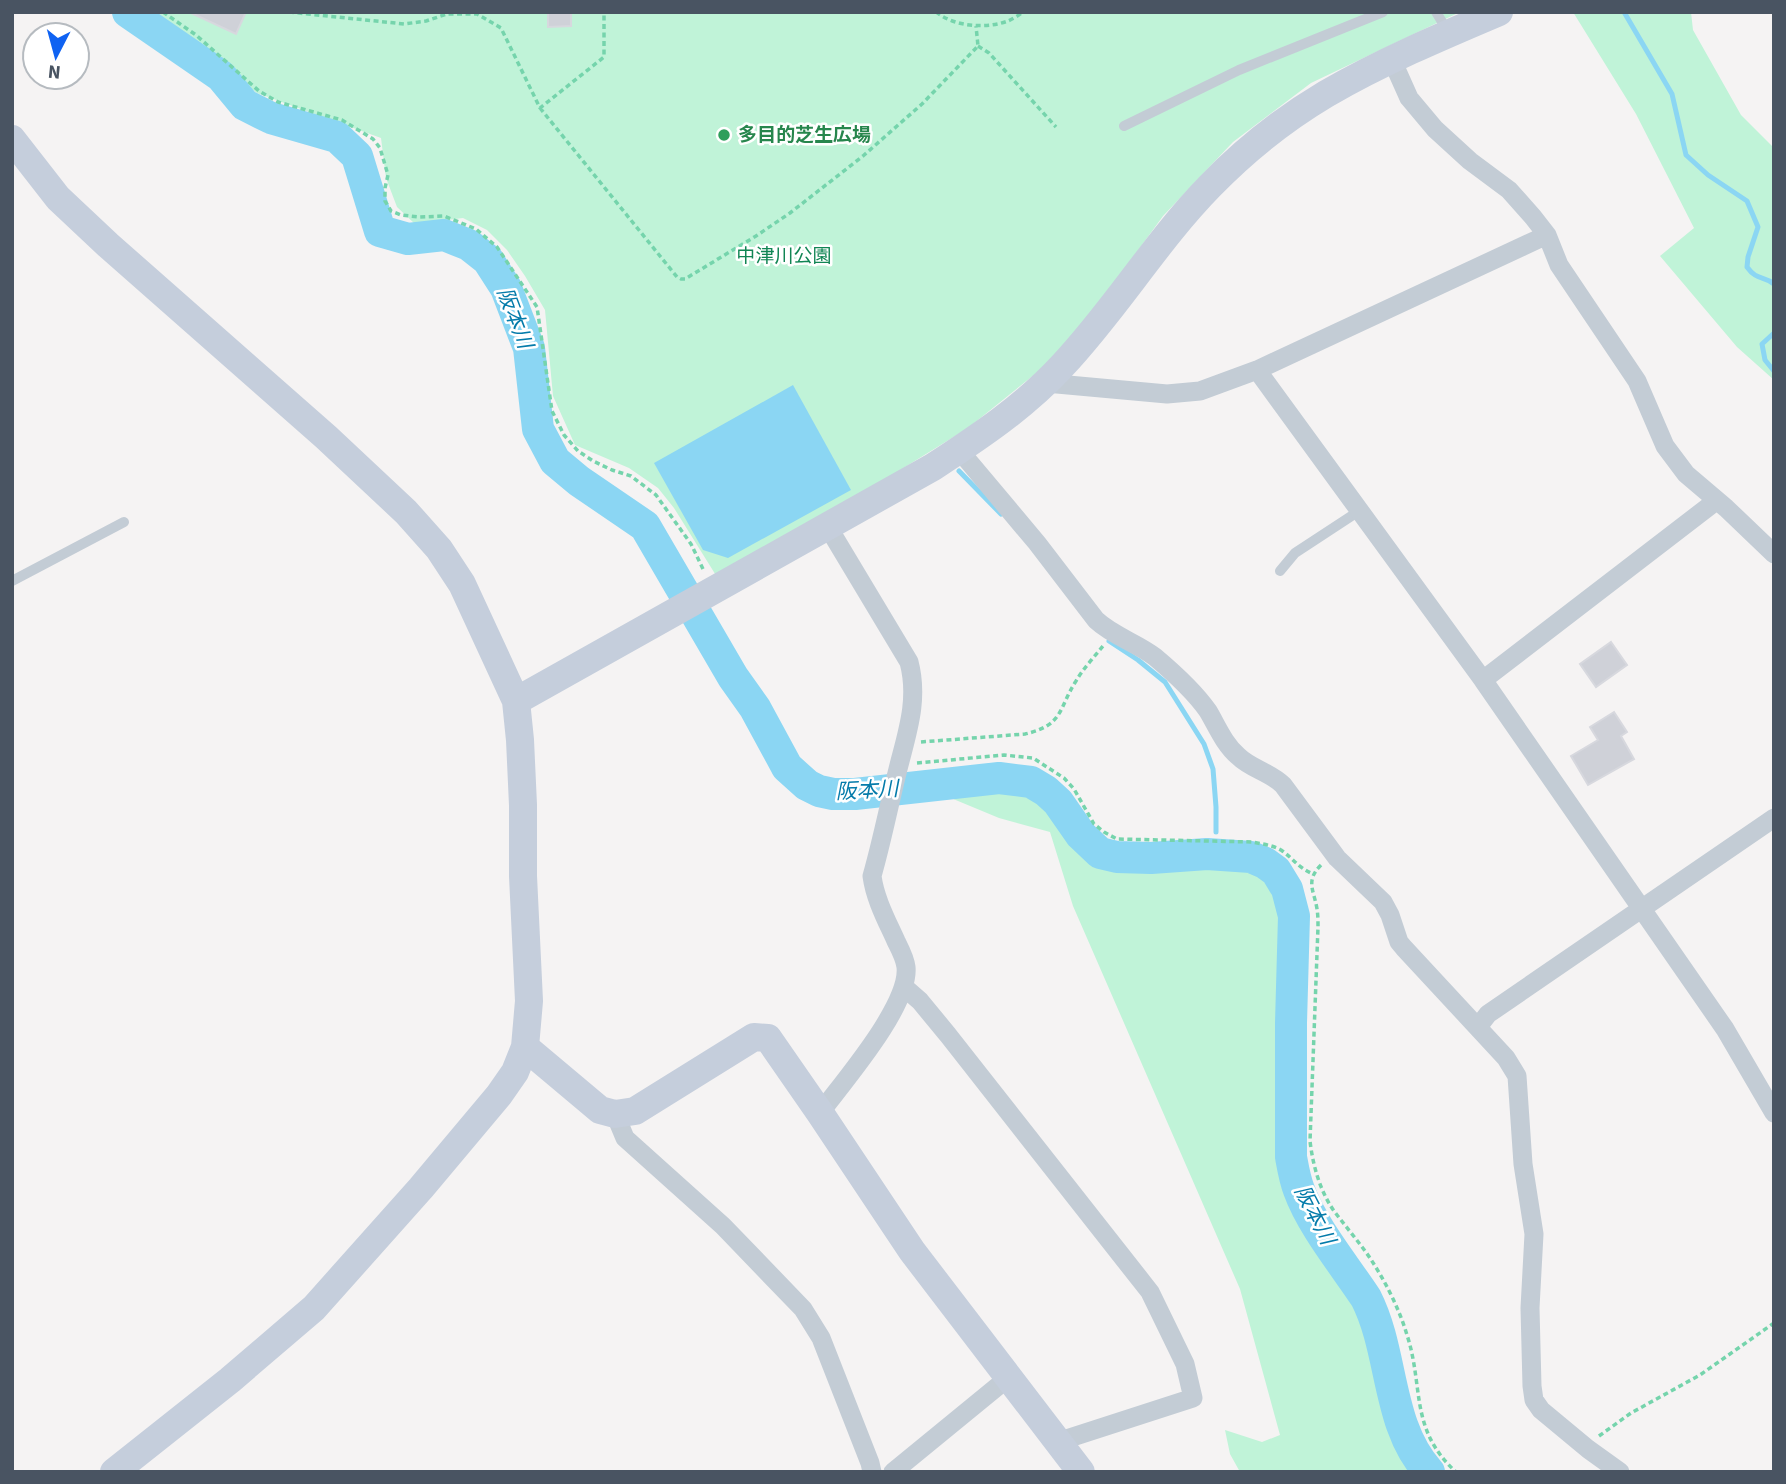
<svg xmlns="http://www.w3.org/2000/svg" width="1786" height="1484" font-family="'Source Sans 3','Noto Sans JP',sans-serif">
<rect width="100%" height="100%" fill="#f5f3f3"/>
<path fill="#c0f3d8" d="M154 12H1460L1311 83 1233 142 1163 216 1107 293 1050 362 968 428 863 493 717 577 674 508 658 488 629 468 575 445 553 396 545 310 525 276 507 250 487 230 463 218 415 224 397 207 386 178 381 138 257 93Z
M1573 12H1691L1693 30 1741 115 1774 148V380L1737 347 1660 256 1694 228 1636 114Z
M988 790 1046 798 1095 859 1194 863 1254 870 1289 911 1285 1159 1291 1192 1303 1217 1362 1305 1376 1347 1395 1431 1416 1472H1240L1230 1454 1225 1430 1262 1442 1280 1435 1240 1289 1073 906 1050 832 999 818 946 796Z"/>
<path fill="#8bd6f3" d="M793 385 851 490 728 558 703 550 654 463Z"/>
<g fill="none" stroke-linecap="round" stroke-linejoin="round">
<path stroke="#8bd6f3" stroke-width="5" d="M1624 12 1672 94 1686 155 1708 175 1747 201 1758 227 1748 257 1747 267C1757 281 1763 275 1774 284
M1774 333 1762 344 1765 360 1774 371
M959 471 1001 514
M1109 641 1138 660 1165 682 1204 744 1213 769 1216 807V832
M1219 848 1221 855"/>
<path stroke="#8bd6f3" stroke-width="32" d="M128 12 221 76 245 105 271 118 337 137 357 156 380 231 408 239 444 235 469 245 488 260 506 288 529 348 538 429 555 461 579 481 645 526 733 677 755 708 787 767 807 785 819 791 833 794H855L999 778 1031 782 1046 791 1058 802 1081 835 1100 853 1117 857 1151 858 1207 854 1251 857 1265 863 1276 871 1287 889 1294 916 1291 1023V1157C1293 1168 1295 1180 1299 1190 1312 1226 1345 1266 1366 1298 1394 1353 1386 1425 1429 1472"/>
</g>
<path fill="#cfd1d8" stroke="#d7d8de" stroke-width="2" d="M189 12H246L236 34Z
M548 12H571V26L548 27Z
M1611 642 1627 665 1596 687 1580 664Z
M1614 712 1627 732 1621 736 1634 759 1588 785 1571 756 1598 740 1590 727Z"/>
<g fill="none" stroke-linecap="round" stroke-linejoin="round">
<path stroke="#75d4ac" stroke-width="3.5" stroke-dasharray="5 3.5" stroke-linecap="butt" d="M163 12 196 35 259 91 278 102 342 120 373 139 380 148 388 175 385 188V201L391 211 401 215 420 217 444 216 476 229 497 247 537 307 552 411 564 435 578 451 593 461 612 470 631 476 656 495 691 544 704 571
M289 12 404 24 426 21 447 14H477L501 28 540 108 604 57V12
M936 12C955 27 986 29 1008 21 1013 19 1019 15 1023 12
M978 46 989 53 1056 127
M540 108 677 277 681 279H685L756 236 790 213 863 156 922 104 978 46 976 26
M921 742 1025 734C1064 725 1058 709 1076 681 1083 669 1094 657 1103 646
M917 763 1004 755 1033 758 1064 778 1074 789 1094 824 1104 832 1117 839 1252 842C1262 844 1272 845 1281 850 1293 858 1297 867 1313 874
M1321 865C1305 881 1314 890 1317 909 1318 915 1318 921 1318 927L1310 1141C1313 1166 1320 1191 1334 1211 1346 1227 1359 1242 1370 1258 1385 1281 1399 1308 1407 1335 1424 1387 1409 1429 1456 1472
M1599 1436 1631 1413 1700 1375 1774 1323"/>
<path stroke="#c3ccd5" stroke-width="10" d="M1436 12 1447 30
M1124 126 1239 70 1383 12
M1280 571 1295 553 1359 511
M12 581 124 522"/>
<path stroke="#c3ccd5" stroke-width="19" d="M1392 60 1409 98 1435 129 1470 161 1509 190 1533 217 1547 235 1559 265 1637 381 1665 446 1686 474 1726 508 1774 554
M1257 370 1483 680 1725 1029 1774 1113
M1046 383 1167 394 1200 391 1257 370 1547 235
M959 450 1037 543 1096 620C1113 636 1137 643 1155 657 1174 673 1194 691 1208 711 1217 726 1224 744 1238 756 1251 769 1270 772 1283 785L1337 858 1383 902 1390 915 1399 942 1404 948 1506 1058 1517 1076 1523 1164 1534 1234 1530 1308 1532 1386 1534 1400 1541 1410 1588 1449 1620 1472
M1483 680 1716 501
M904 987 920 1001 948 1035 1150 1292 1185 1364 1193 1398 1057 1442
M1478 1027 1488 1014 1774 818
M820 1113C844 1081 910 1005 906 967 905 958 900 949 896 941 887 921 875 899 872 876 882 841 889 805 898 769 907 733 919 700 909 662L828 527
M615 1114 625 1138 723 1226 803 1309 821 1338 870 1463 872 1472
M893 1472 1009 1377"/>
<path stroke="#c5cedc" stroke-width="28" d="M12 139 58 198 108 245 326 437 406 512 439 549 462 584 516 701 520 740 523 805V876L529 1001 525 1047 515 1072 499 1095 421 1188 314 1308 230 1380 114 1472
M516 701 933 467C979 437 1024 407 1062 366 1115 310 1156 241 1210 186 1244 151 1284 119 1326 94 1381 62 1440 37 1499 12
M525 1047 600 1110 615 1114 635 1111 754 1037 768 1038 820 1113 912 1251 1081 1472"/>
</g>
<circle fill="#2e9e5b" stroke="#fff" stroke-width="2.5" cx="724" cy="135" r="7"/>
<g text-anchor="middle" dominant-baseline="central" stroke-width="5" stroke-linejoin="round" paint-order="stroke">
<g font-size="19" font-weight="bold" fill="#27864d" stroke="#fff" text-anchor="start">
<text x="738" y="135">多目的芝生広場</text>
</g>
<g font-size="19" fill="#118554" stroke="#fff">
<text x="784" y="256">中津川公園</text>
</g>
<g font-size="21" font-style="italic" fill="#047baa" stroke="#fff">
<text transform="translate(515 318) rotate(69)">阪本川</text>
<text transform="translate(867 790) rotate(-3)">阪本川</text>
<text transform="translate(1315 1215) rotate(63)">阪本川</text>
</g>
</g>
<rect width="1786" height="1484" fill="none" stroke="#495462" stroke-width="28"/>
<g transform="translate(56 56) rotate(186)"><circle r="33" fill="#ffffff" stroke="#b6bbc0" stroke-width="2"/>
<path d="M0-5L12 26L0 18L-12 26Z" fill="#0f62f2"/>
<text y="-10" font-size="19" font-weight="bold" text-anchor="middle" fill="#495462">N</text>
</g>
</svg>
